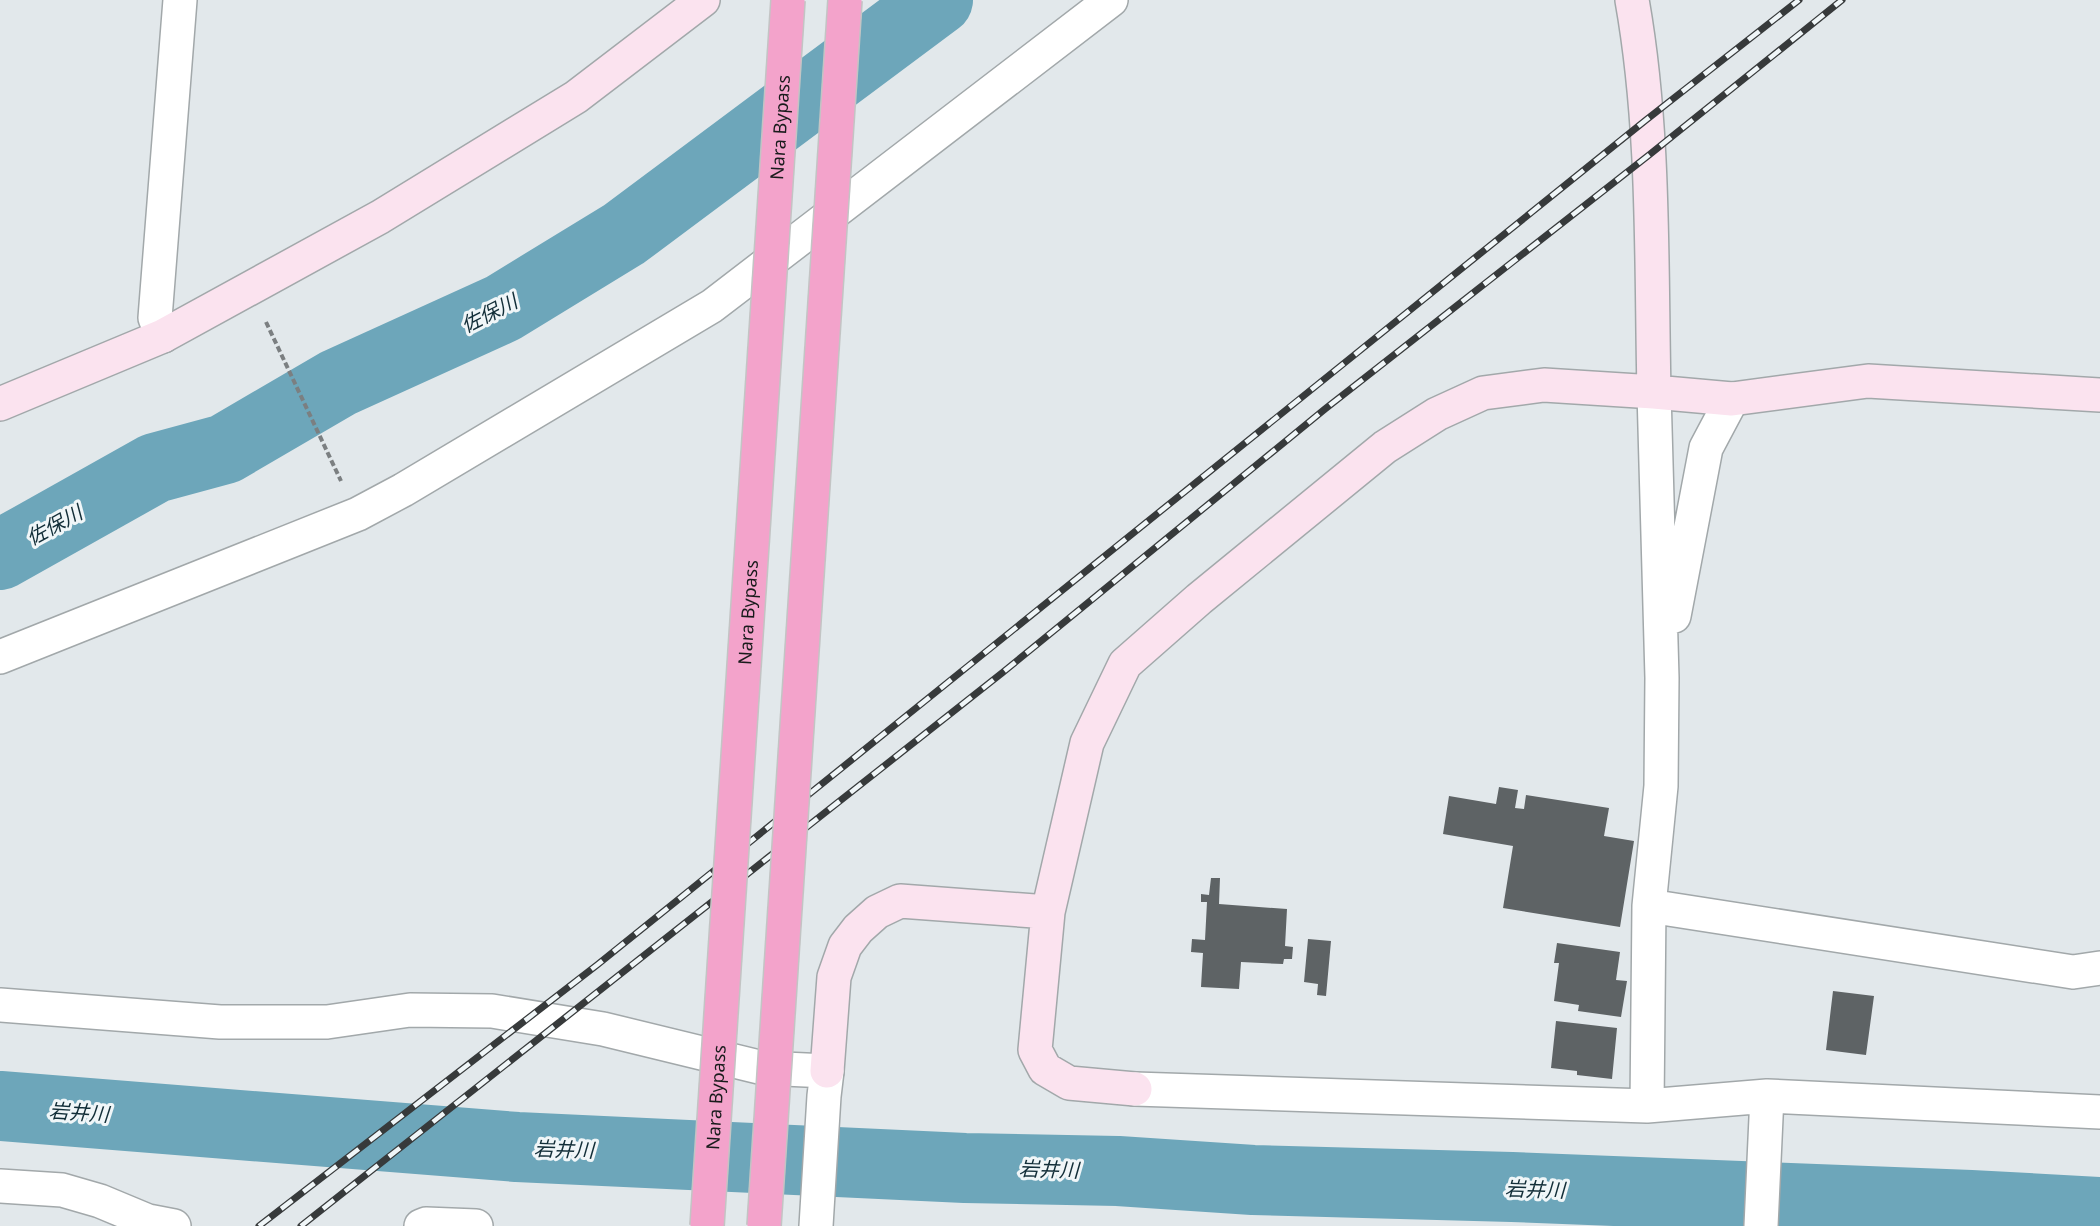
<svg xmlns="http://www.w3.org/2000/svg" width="2100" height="1226" font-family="'Noto Sans','Noto Sans JP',sans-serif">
<rect width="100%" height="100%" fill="#e2e8eb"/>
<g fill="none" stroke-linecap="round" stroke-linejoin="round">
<path stroke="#6da6ba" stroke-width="70" d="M0 555 155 468 225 449 338 383 503 308 624 234 938 0
M0 1106 517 1147 965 1168 1118 1171 1253 1180 1512 1187 1971 1205 2100 1212"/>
</g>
<path fill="#5e6365" d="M1499 787 1518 790 1515 808 1524 809 1526 795 1609 808 1604 836 1634 841 1620 927 1503 908 1513 846 1443 834 1449 796 1496 804Z
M1211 878H1220L1219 904 1287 909 1285 946 1293 947 1292 959H1284L1283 964 1241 962 1239 989 1201 987 1203 953 1191 952 1192 939 1205 940 1207 902H1201V894L1209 895Z
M1308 939 1331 941 1326 996 1317 995 1318 984 1304 982Z
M1557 943 1620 952 1616 980 1627 981 1621 1017 1578 1011 1579 1005 1554 1001 1559 963H1554Z
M1833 991 1874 996 1866 1055 1826 1050Z
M1556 1021 1617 1028 1612 1079 1577 1075V1071L1551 1068Z"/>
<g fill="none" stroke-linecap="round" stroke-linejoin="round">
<g stroke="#a2a8aa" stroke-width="36">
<path id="street" d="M163 336 155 318 180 0
M1674 616 1706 448 1732 399
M0 657 358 514 403 490 712 306 1111 0
M1649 906 2073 972 2100 968
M0 1005 220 1022H327L410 1010 492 1011 603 1029 763 1068 827 1071 824 1096 816 1226
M1135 1089 1647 1106 1767 1096 2100 1112
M1647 1106 1649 906 1661 786 1662 678 1654 392
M0 1186 62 1190 100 1201 148 1221 174 1226
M421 1226 426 1224 476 1226
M1761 1226 1767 1096"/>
</g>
<g stroke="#a2a8aa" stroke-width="36">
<path id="secondary" d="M1654 392 1732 399 1868 381 2100 395
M0 404 163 336 380 217 576 97 703 0
M827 1071 834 977 845 946 858 929 877 912 900 901 1048 912
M1135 1089 1069 1083 1045 1069 1035 1050 1048 912 1087 743 1125 664 1199 599 1385 447 1437 414 1483 393 1544 385 1654 392C1651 262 1655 129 1632 0"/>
</g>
<path stroke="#7b7f81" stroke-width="4" stroke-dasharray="6 3" stroke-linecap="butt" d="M266 322 341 481"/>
<use href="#street" stroke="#fff" stroke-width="33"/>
<use href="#secondary" stroke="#fbe3ef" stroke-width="33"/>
<g stroke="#373a3b" stroke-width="7">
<path id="rail" d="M259 1226 597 965 1646 120 1799 0
M301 1226 1002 673 1325 409 1649 155 1842 0"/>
</g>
<use href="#rail" stroke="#f0f6f8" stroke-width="4.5" stroke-dasharray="14" stroke-linecap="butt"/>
<g stroke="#c3c4c4" stroke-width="36" stroke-linecap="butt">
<g id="highway-bridge">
<path id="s1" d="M707 1226 788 0"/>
<path d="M764 1226 845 0"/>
</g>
</g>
<use href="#highway-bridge" stroke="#f3a3cb" stroke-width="33"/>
</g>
<g text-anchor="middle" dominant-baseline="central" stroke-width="6" stroke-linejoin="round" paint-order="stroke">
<g font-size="18" fill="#191b1c" stroke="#f0f6f8">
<text stroke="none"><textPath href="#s1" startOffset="1101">Nara Bypass</textPath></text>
<text stroke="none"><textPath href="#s1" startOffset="615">Nara Bypass</textPath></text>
<text stroke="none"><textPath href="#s1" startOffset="129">Nara Bypass</textPath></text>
</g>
<g font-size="20" font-style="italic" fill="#122e38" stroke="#f0f6f8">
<text transform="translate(489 313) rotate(-27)">佐保川</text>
<text transform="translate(54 525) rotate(-29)">佐保川</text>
<text transform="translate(79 1112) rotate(4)">岩井川</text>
<text transform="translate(564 1149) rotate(2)">岩井川</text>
<text transform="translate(1049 1169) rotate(2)">岩井川</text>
<text transform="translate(1535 1189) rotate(2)">岩井川</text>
</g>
</g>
</svg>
